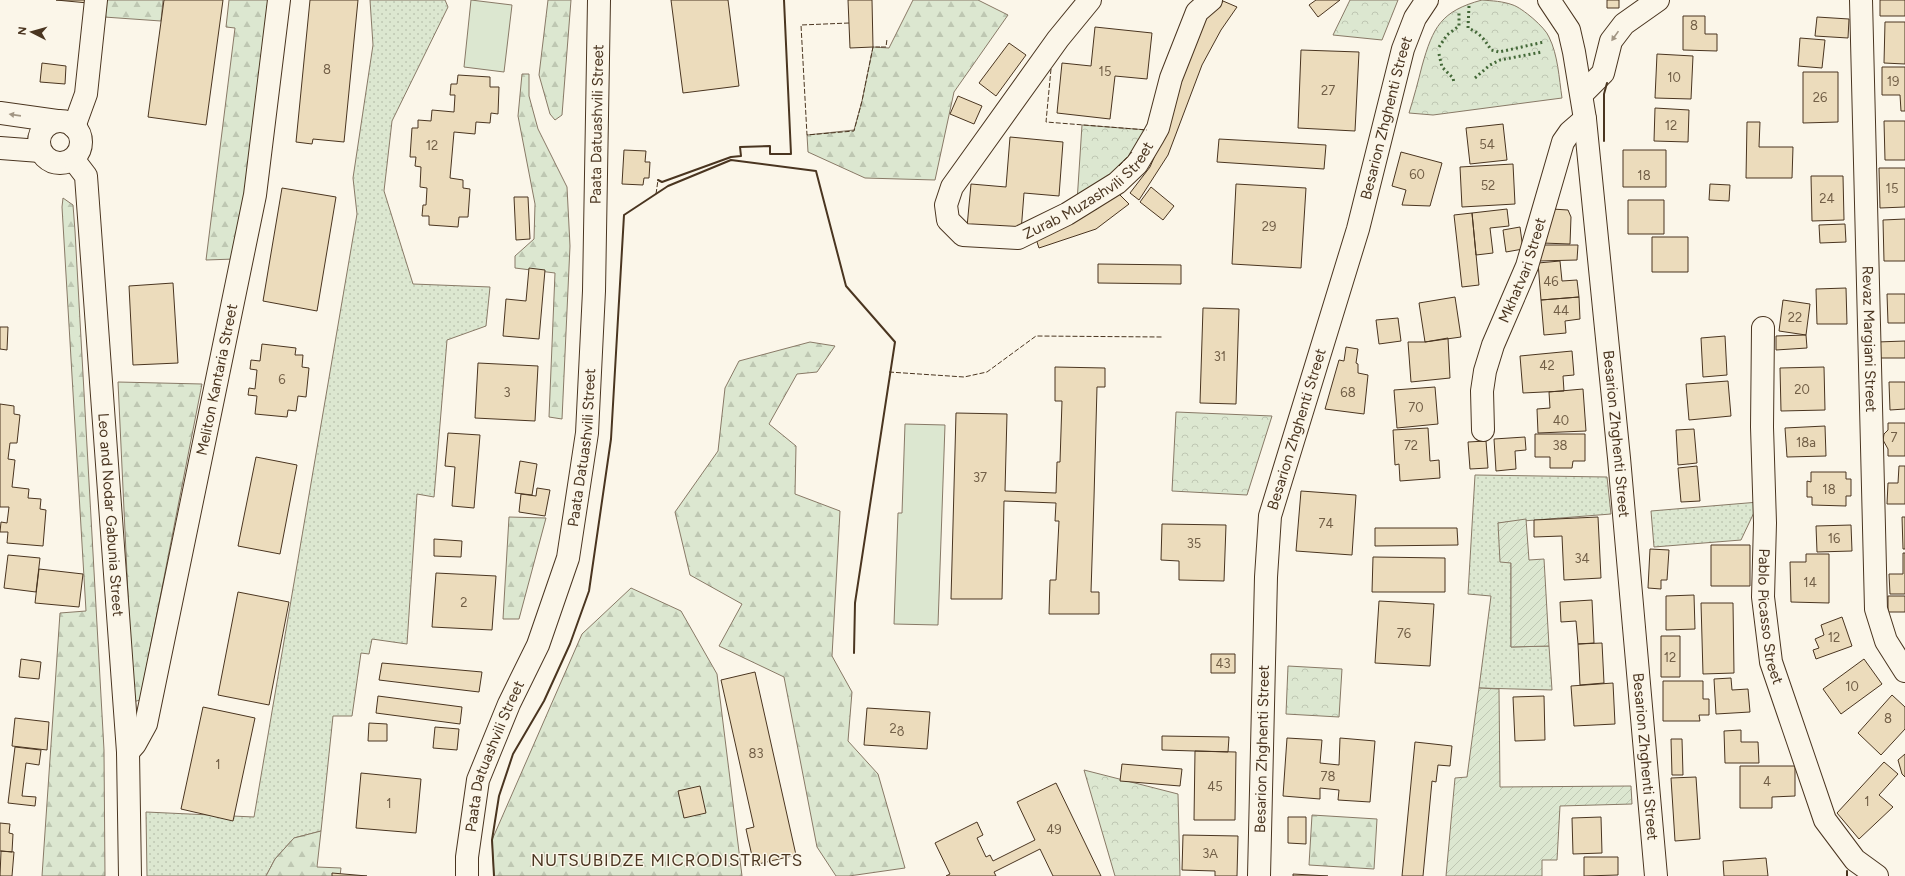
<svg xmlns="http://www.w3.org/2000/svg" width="1905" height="876" font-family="Figtree,'Noto Sans Georgian',sans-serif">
<defs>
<pattern id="grass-dots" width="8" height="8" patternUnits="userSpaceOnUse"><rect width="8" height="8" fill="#dce7d0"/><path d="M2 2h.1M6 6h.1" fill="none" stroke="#bec7b2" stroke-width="1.8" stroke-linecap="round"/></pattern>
<pattern id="forest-firs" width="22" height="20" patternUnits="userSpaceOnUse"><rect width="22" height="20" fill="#dce7d0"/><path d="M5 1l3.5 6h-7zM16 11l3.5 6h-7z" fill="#bec7b2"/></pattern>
<pattern id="park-crowns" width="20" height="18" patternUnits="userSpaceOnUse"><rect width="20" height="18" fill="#dce7d0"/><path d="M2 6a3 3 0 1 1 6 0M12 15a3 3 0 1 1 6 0" fill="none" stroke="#bec7b2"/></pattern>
<pattern id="garden-furrows" width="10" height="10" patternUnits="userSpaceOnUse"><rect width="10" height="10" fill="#dce7d0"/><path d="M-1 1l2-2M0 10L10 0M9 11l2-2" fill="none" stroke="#bec7b2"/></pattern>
</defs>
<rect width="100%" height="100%" fill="#fbf6e9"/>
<path fill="url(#grass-dots)" stroke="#887966" d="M370 0H445L448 7 392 121 384 191 413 284 490 287 486 326 447 340 434 497 417 494 407 644 372 639 369 654 361 653 352 716H333L321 831 294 838 275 859 266 876H147L146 812 254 817 357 214 353 178 373 45Z
M1475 475 1607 477 1611 514 1498 523 1511 563V647L1549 646 1552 690 1479 688 1491 596 1468 594Z
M1759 502 1741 540 1654 547 1651 511Z"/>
<path fill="url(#forest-firs)" stroke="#887966" d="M107 0H163L161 21 104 17Z
M229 0H269L251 161 235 259 206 260 235 28 226 27Z
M548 0H571L562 115 555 120 550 114 539 75Z
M913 0H978L1008 15 954 92 935 180 865 178 808 152 807 135 854 130 862 101 873 47 889 48Z
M522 74H529V96L538 129 567 187 570 246 562 419 549 417 555 273 515 268V256L534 239 535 204 518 116Z
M63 198 73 205 75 231 104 750 105 876H42L60 613 86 611 62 207Z
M810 342 835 346 817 372 797 374 769 424 796 446 795 494 840 511 832 656 852 692 848 741 878 774 905 868 849 876H836L817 847 784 677 719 646 742 604 690 575 675 512 718 451 725 388 739 361Z
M118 382 202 384 140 700 133 702Z
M509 517 546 518 519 619H503Z
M631 588 681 611 717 674 742 876H494L492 840 582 634Z
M1312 815 1377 819 1374 869 1309 865Z
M321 831 317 867 341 868 340 876H266L275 859 294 838Z"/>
<path fill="url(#park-crowns)" stroke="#887966" d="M1350 0H1398L1382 40 1333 35Z
M1482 0C1493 1 1502 1 1513 5 1522 8 1545 27 1549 37 1558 55 1559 78 1562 98L1433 115 1409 113C1414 97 1418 82 1422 66 1433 27 1441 11 1482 0Z
M1082 125 1148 130C1134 159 1102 182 1077 202Z
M1176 412 1272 416 1247 495 1172 491Z
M1288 666 1342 669 1339 717 1286 714Z
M1084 770 1178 794 1180 876H1115Z"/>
<path fill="url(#garden-furrows)" stroke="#887966" d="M1526 519 1529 560 1544 559 1549 646 1511 647V563L1500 562 1498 523Z
M1479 688 1499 689 1500 787 1631 786 1632 804 1560 806 1557 860H1542V876H1446L1455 778 1467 777Z"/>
<path fill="#dce7d0" stroke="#887966" d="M471 0 512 5 504 72 464 67Z
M905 424 945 425 938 625 894 624 898 513H902Z"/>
<path fill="#ecdcbc" stroke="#4a3520" d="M56 0H88V3Z
M164 0H223L206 125 148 117Z
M310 0H358L344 142 313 139 312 144 296 142Z
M671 0H728L739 86 683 93Z
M848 0H872L873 47 850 48Z
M1316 0H1340L1318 17 1309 5Z
M1607 0H1619V8H1607Z
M1880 0H1905V16H1880Z
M1223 1 1237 7 1221 30 1202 65 1168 155 1139 200 1130 193 1150 167 1159 146 1194 45 1206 16 1215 9H1218Z
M1683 16H1705V34H1717V51L1683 50Z
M1817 17 1849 19 1848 38 1815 36Z
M1885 22H1905V64L1884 63Z
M1095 27 1152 33 1147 79 1115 76 1110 119 1057 113 1062 63 1091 66Z
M1800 38 1825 40 1822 68 1798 66Z
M1009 43 1026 55 996 96 979 83Z
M1301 50 1359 52 1355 131 1298 128Z
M1657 54 1693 56 1691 99 1655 98Z
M42 63 66 66 65 84 40 82Z
M1882 67H1905V111H1901L1900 95H1882Z
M1803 72H1838V122L1803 123Z
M458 75 490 77V87H499L498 114 491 113 490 123 476 122 475 134 454 132 450 178 463 180V188L470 189 468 217H459L458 227 429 225V216H422L423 205H426L427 188 420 187 421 167 415 166 416 157H410L412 128H418V120L431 121 432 110 454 112 455 95H450L451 84H457Z
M958 96 982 106 974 124 950 114Z
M1655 108 1689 110 1688 142 1654 141Z
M1884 121H1905V160H1885Z
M1747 122H1760L1759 147H1793L1792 178H1746Z
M1503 124 1507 160 1470 164 1466 128Z
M1010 137 1063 142 1059 196 1024 193 1021 232 967 227 971 184 1006 187Z
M1219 139 1326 145 1324 169 1217 162Z
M624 150 646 151 645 162H650L649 178H644L643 185 622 184Z
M1623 150H1666V187H1623Z
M1401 152 1442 163 1430 206 1402 205 1406 190 1392 186Z
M1513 164 1515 204 1462 207 1460 167Z
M1879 168H1905V207L1880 208Z
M1811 176H1843L1844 220 1812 221Z
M1236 184 1306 188 1301 268 1232 264Z
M1710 184 1730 185 1729 201 1709 200Z
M1151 187 1174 206 1163 220 1140 202Z
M282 188 336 197 317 311 263 301Z
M1116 191 1129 204 1096 229 1039 248 1034 233 1097 209Z
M514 197H528L530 239 516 240Z
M1628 200H1664V234H1628Z
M1507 209 1509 226 1490 228 1493 253 1476 255 1472 213Z
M1552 209 1568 210 1571 217 1570 244 1542 243Z
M1472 213 1479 285 1462 287 1454 215Z
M1905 219V261H1884L1883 220Z
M1845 224 1846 242 1820 243 1819 225Z
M1520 227 1523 249 1506 252 1503 230Z
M1652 237H1688V272H1652Z
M1543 245H1578L1577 260 1538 261Z
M1560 261 1562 281 1577 280 1579 297 1541 300 1538 263Z
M1098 264 1181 265V284L1098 283Z
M529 268 545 270 539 339 503 336 506 299 526 301Z
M173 283 178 363 133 365 129 286Z
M1846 288 1847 324H1817L1816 289Z
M1887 294H1905V323H1888Z
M1455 297 1461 337 1425 342 1419 303Z
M1579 297 1580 319 1565 321 1566 333 1544 335 1541 300Z
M1783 300 1810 304 1806 335 1779 331Z
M1203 308 1239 309 1236 404 1200 403Z
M1398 318 1401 341 1379 344 1376 320Z
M0 327H8L7 350 0 349Z
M1806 335 1807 348 1776 350V336Z
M1725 336 1727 375 1703 377 1701 338Z
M1448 338 1450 378 1411 382 1408 342H1425Z
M1905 341V358H1877V342Z
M262 344 296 348 295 355H303L302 367 309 368 306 397 298 396 296 411 288 410 287 417 255 414 257 396 248 395 249 388 255 389 257 370 250 369 251 360 260 361Z
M1346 347 1358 349 1356 363 1358 364V373L1368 375 1364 414 1325 409 1339 360 1344 361Z
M1572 351 1574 375 1563 376 1564 391 1523 393 1520 356Z
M478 363 538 366 535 421 475 418Z
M1055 367 1105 368V387H1097L1094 498 1091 592H1099V614H1049L1050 580H1056L1059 521H1055L1056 503 1004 501 1002 599H951L956 413 1007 414 1005 491 1056 493 1057 462H1060L1062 401H1055Z
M1824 367 1825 410 1781 411 1780 368Z
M1728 381 1731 416 1689 420 1686 384Z
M1889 382H1905V409L1890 410Z
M1435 387 1438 424 1397 428 1394 390Z
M1583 389 1586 431 1538 433 1537 409 1550 408 1549 392Z
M0 404 14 406V414L20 415 17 443H10L8 459 15 460 12 487 29 489 28 498 41 499 40 509 46 510 43 546 7 543 8 532H0L1 522 7 523 9 507H0Z
M1888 423H1905V456H1888V449L1883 440 1884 434 1888 430Z
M1825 426 1826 456 1787 457 1785 428Z
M1428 428 1430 461 1439 460 1440 478 1400 481 1399 464 1395 465 1393 430Z
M1694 429 1697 463 1678 465 1676 430Z
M448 433 480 435 474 508 452 506 455 467 445 466Z
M1535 434H1585V461H1573L1572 468H1550V457H1535Z
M1525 437 1526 450 1515 451 1516 469 1496 471 1494 439Z
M1486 441 1488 468 1470 469 1468 442Z
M256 457 297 465 280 554 238 546Z
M520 461 537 464 532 495 515 493Z
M1697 466 1700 501 1681 502 1678 468Z
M1899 466H1905V504H1887L1888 483H1898Z
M1811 472H1846V479H1851V496H1846V506L1812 505V497H1807V481L1811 482Z
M537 488 550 490 545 516 519 512 521 494 536 496Z
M1301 491 1356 495 1352 555 1296 551Z
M1598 517 1601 578 1564 580 1562 536 1534 537V520Z
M1902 517H1905V549H1903Z
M1162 524 1226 525 1224 581 1179 580V561L1161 560Z
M1851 525 1852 551 1817 552 1816 526Z
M1375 528H1457L1458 545 1375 546Z
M434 539 462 541 461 557 434 556Z
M1711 545H1750V586H1711Z
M1650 549 1669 550 1667 580H1661V589L1648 588Z
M1903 553H1905V594H1890L1889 574H1903Z
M1806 554H1829V603L1791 602 1790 562H1806Z
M8 555 40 558 36 592 4 588Z
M1373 557 1445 558V592H1372Z
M39 569 83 574 79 607 35 603Z
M436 573 496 576 492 630 432 627Z
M238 592 289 602 269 705 218 695Z
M1694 595 1695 629 1666 630V596Z
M1888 596H1905V612H1888Z
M1592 600 1594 643 1578 644 1576 621 1561 622 1560 602Z
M1379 601 1434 604 1430 666 1375 663Z
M1701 603H1733L1734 673 1703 674Z
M1842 617 1852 646 1816 659 1813 650 1819 648 1815 639 1824 635 1821 625Z
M1661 636H1680V677H1661Z
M1602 643 1604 683 1580 685 1578 644Z
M1211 654H1235V673H1211Z
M21 659 41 662 39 679 19 677Z
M1864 659 1882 684 1841 714 1823 689Z
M382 663 482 672 479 692 379 680Z
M755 672 796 855 754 865 746 829 754 827 721 680Z
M1731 678 1732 690 1748 689 1750 712 1716 714 1714 679Z
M1663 681H1703V699H1709V715H1699L1700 721H1663Z
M1613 683 1615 724 1574 726 1571 686Z
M1892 695 1905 707V729L1881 755 1858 733Z
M378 696 462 707 460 724 376 713Z
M1544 696 1545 740 1515 741 1513 697Z
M203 707 255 718 233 821 181 809Z
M867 708 930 712 927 749 864 745Z
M15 718 49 722 47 750 12 746Z
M369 723 387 724V741H368Z
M435 727 459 729 457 750 433 748Z
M1741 730V742H1758L1759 763H1725L1724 731Z
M1162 736 1229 737 1228 752 1162 750Z
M1287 738 1322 740 1320 763 1339 765 1340 738 1375 741 1370 802 1338 800 1339 790 1320 788V799L1283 796Z
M1671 739H1682L1683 775H1672Z
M1415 742 1452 746 1450 766 1438 765 1436 782 1432 781 1423 876H1402Z
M15 747 41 750 39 765 26 763 22 796 36 797 35 806 8 803Z
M1195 751 1236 752 1235 820H1194Z
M1905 754V777L1902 774 1898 760Z
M1884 762 1898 774 1879 795 1893 807 1859 839 1837 813Z
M1122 764 1182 769 1180 786 1120 781Z
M1740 766H1795V796L1772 797V808H1740Z
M361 773 421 779 416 833 356 828Z
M1696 777 1700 839 1675 841 1671 778Z
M1056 783 1101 876H1053L1040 849 994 872 996 876H946L950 874 935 843 977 822 983 835 977 838 986 857 990 855 993 861 1035 840 1017 802Z
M700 786 706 813 684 818 678 791Z
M1288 817H1306V844L1288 843Z
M1601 817 1602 853 1573 854 1572 818Z
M0 823 10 824 9 833 13 834 12 852 0 851Z
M1183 835 1238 836 1237 876H1215V871L1182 870Z
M1 851 14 852 12 876H0Z
M1584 857H1618V875L1584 876Z
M1766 858 1768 876H1724L1723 861Z
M332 873 367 876H332Z
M1293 874 1328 876H1293Z"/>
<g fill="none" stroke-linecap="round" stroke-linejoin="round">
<g stroke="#4a3520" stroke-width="24">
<g id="minor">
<path id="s1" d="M1090 0 1058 39 952 187 946 205 948 220 963 235 1018 238 1067 214 1117 183 1137 164 1153 137 1158 128 1171 78 1197 12 1211 0"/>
<path id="s2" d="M1861 0 1876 609 1886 641 1905 671"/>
<path d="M1582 94 1603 73 1611 41 1624 24 1658 0"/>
<path d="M0 113 57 121"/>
<circle cx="60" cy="142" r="21"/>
<path d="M74 127 86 94 96 0"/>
<path d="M0 148 40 151"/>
<path id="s3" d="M73 159 86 176 128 752 130 876"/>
<path id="s4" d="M1763 328 1762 427 1765 523 1763 597 1771 662 1825 820 1855 860 1877 876"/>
<path id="s5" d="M1483 430 1482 391 1485 371 1493 345 1527 266 1563 142 1570 132 1585 119"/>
<path id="s6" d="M128 752 135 744 146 724 255 195 279 0"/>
</g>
</g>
<g stroke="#4a3520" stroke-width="24">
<g id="major">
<path id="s7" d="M1549 0 1569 30 1574 52 1585 119 1619 458 1656 876"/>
<path id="s8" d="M467 876V857L478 780 509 704 538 645 568 558 587 433 594 291 599 0"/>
<path id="s9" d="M1259 876 1266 577 1270 516 1358 229 1403 49 1415 18 1427 0"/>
</g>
</g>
<use href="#minor" stroke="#fbf6e9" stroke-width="22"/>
<use href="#major" stroke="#fbf6e9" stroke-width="22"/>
<path stroke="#436837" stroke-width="3" stroke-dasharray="2 3" stroke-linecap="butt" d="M1469 6 1468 28C1480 33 1485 40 1491 50L1499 52 1544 42
M1439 47 1447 35 1459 26V12
M1439 54 1442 67 1453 78 1454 83
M1475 78 1490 65 1500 60 1542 52"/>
<path stroke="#4a3520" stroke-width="1" stroke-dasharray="5 2" stroke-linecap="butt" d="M849 23 801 25 807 135 854 131 862 101 873 47H880
M881 47H886L887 39
M1051 69 1046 122 1147 130
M1119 166 1133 151
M656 194 658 180
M889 372 964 377 987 372 1036 336 1162 337"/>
<path stroke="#4a3520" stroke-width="2" d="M1604 141V94L1607 83
M658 180 662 182 731 157 741 156 740 147 770 146V154H791L784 0
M1847 871V876
M494 876 492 840 499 796 513 754 544 701 570 644 589 591 611 439 624 215 668 186 731 160 816 171 846 286 895 342 855 603 854 653"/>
</g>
<defs><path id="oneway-solid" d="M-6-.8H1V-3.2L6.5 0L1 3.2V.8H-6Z"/></defs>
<g fill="#a29684">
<use href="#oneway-solid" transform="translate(1615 36) rotate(125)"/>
<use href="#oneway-solid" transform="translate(15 115) rotate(-172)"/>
</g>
<g text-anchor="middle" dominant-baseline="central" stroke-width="3" stroke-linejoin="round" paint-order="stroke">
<g font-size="13" fill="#725f47">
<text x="1694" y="25">8</text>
<text x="327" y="69">8</text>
<text x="1105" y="71">15</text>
<text x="1674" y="77">10</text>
<text x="1893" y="81">19</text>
<text x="1328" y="90">27</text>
<text x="1820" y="97">26</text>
<text x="1671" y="125">12</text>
<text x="1487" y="144">54</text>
<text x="432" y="145">12</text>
<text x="1417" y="174">60</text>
<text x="1644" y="175">18</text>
<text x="1488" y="185">52</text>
<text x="1892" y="188">15</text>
<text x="1827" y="198">24</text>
<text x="1269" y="226">29</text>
<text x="1551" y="281">46</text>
<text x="1561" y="310">44</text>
<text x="1795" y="317">22</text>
<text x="1220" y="356">31</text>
<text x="1547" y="365">42</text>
<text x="282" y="379">6</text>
<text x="1802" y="389">20</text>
<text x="507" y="392">3</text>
<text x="1348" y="392">68</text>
<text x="1416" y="407">70</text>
<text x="1561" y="420">40</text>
<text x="1894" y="437">7</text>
<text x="1806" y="442">18a</text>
<text x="1411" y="445">72</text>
<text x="1560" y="445">38</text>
<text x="980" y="477">37</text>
<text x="1829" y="489">18</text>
<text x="1326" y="523">74</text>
<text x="1834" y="538">16</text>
<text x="1194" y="543">35</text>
<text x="1582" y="558">34</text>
<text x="1810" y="582">14</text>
<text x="464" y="602">2</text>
<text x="1404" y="633">76</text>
<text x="1834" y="637">12</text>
<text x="1670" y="657">12</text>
<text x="1223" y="663">43</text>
<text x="1852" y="686">10</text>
<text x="1888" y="718">8</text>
<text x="897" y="728">2გ</text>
<text x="756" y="753">83</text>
<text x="218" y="764">1</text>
<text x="1328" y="776">78</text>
<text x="1767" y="781">4</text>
<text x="1215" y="786">45</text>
<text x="1867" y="801">1</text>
<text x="389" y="803">1</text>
<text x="1054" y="829">49</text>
<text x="1210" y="853">3А</text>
</g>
<g font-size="15" fill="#4a3520" stroke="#fbf6e9">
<text stroke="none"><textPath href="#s9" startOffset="775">Besarion Zhghenti Street</textPath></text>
<text stroke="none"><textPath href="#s8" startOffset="772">Paata Datuashvili Street</textPath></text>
<text stroke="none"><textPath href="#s1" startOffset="429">Zurab Muzashvili Street</textPath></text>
<text stroke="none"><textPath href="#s5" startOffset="167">Mkhatvari Street</textPath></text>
<text stroke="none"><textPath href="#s2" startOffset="339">Revaz Margiani Street</textPath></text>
<text stroke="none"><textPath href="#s6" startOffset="385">Meliton Kantaria Street</textPath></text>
<text stroke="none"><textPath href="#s9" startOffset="451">Besarion Zhghenti Street</textPath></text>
<text stroke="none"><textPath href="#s7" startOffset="443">Besarion Zhghenti Street</textPath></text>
<text stroke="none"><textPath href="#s8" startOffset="448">Paata Datuashvili Street</textPath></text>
<text stroke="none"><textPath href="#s3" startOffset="361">Leo and Nodar Gabunia Street</textPath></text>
<text stroke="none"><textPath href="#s4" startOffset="289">Pablo Picasso Street</textPath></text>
<text stroke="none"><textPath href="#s9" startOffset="127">Besarion Zhghenti Street</textPath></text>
<text stroke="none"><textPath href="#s8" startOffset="124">Paata Datuashvili Street</textPath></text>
<text stroke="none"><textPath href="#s7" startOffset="767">Besarion Zhghenti Street</textPath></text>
</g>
<g font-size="17" letter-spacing="1" fill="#4a3520" stroke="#fbf6e9">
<text x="667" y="860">NUTSUBIDZE MICRODISTRICTS</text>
</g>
</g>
<g transform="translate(32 32) rotate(276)" stroke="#fbf6e9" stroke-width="3" paint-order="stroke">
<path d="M0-3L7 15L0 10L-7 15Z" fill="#4a3520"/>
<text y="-6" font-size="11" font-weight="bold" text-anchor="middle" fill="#4a3520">N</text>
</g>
</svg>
